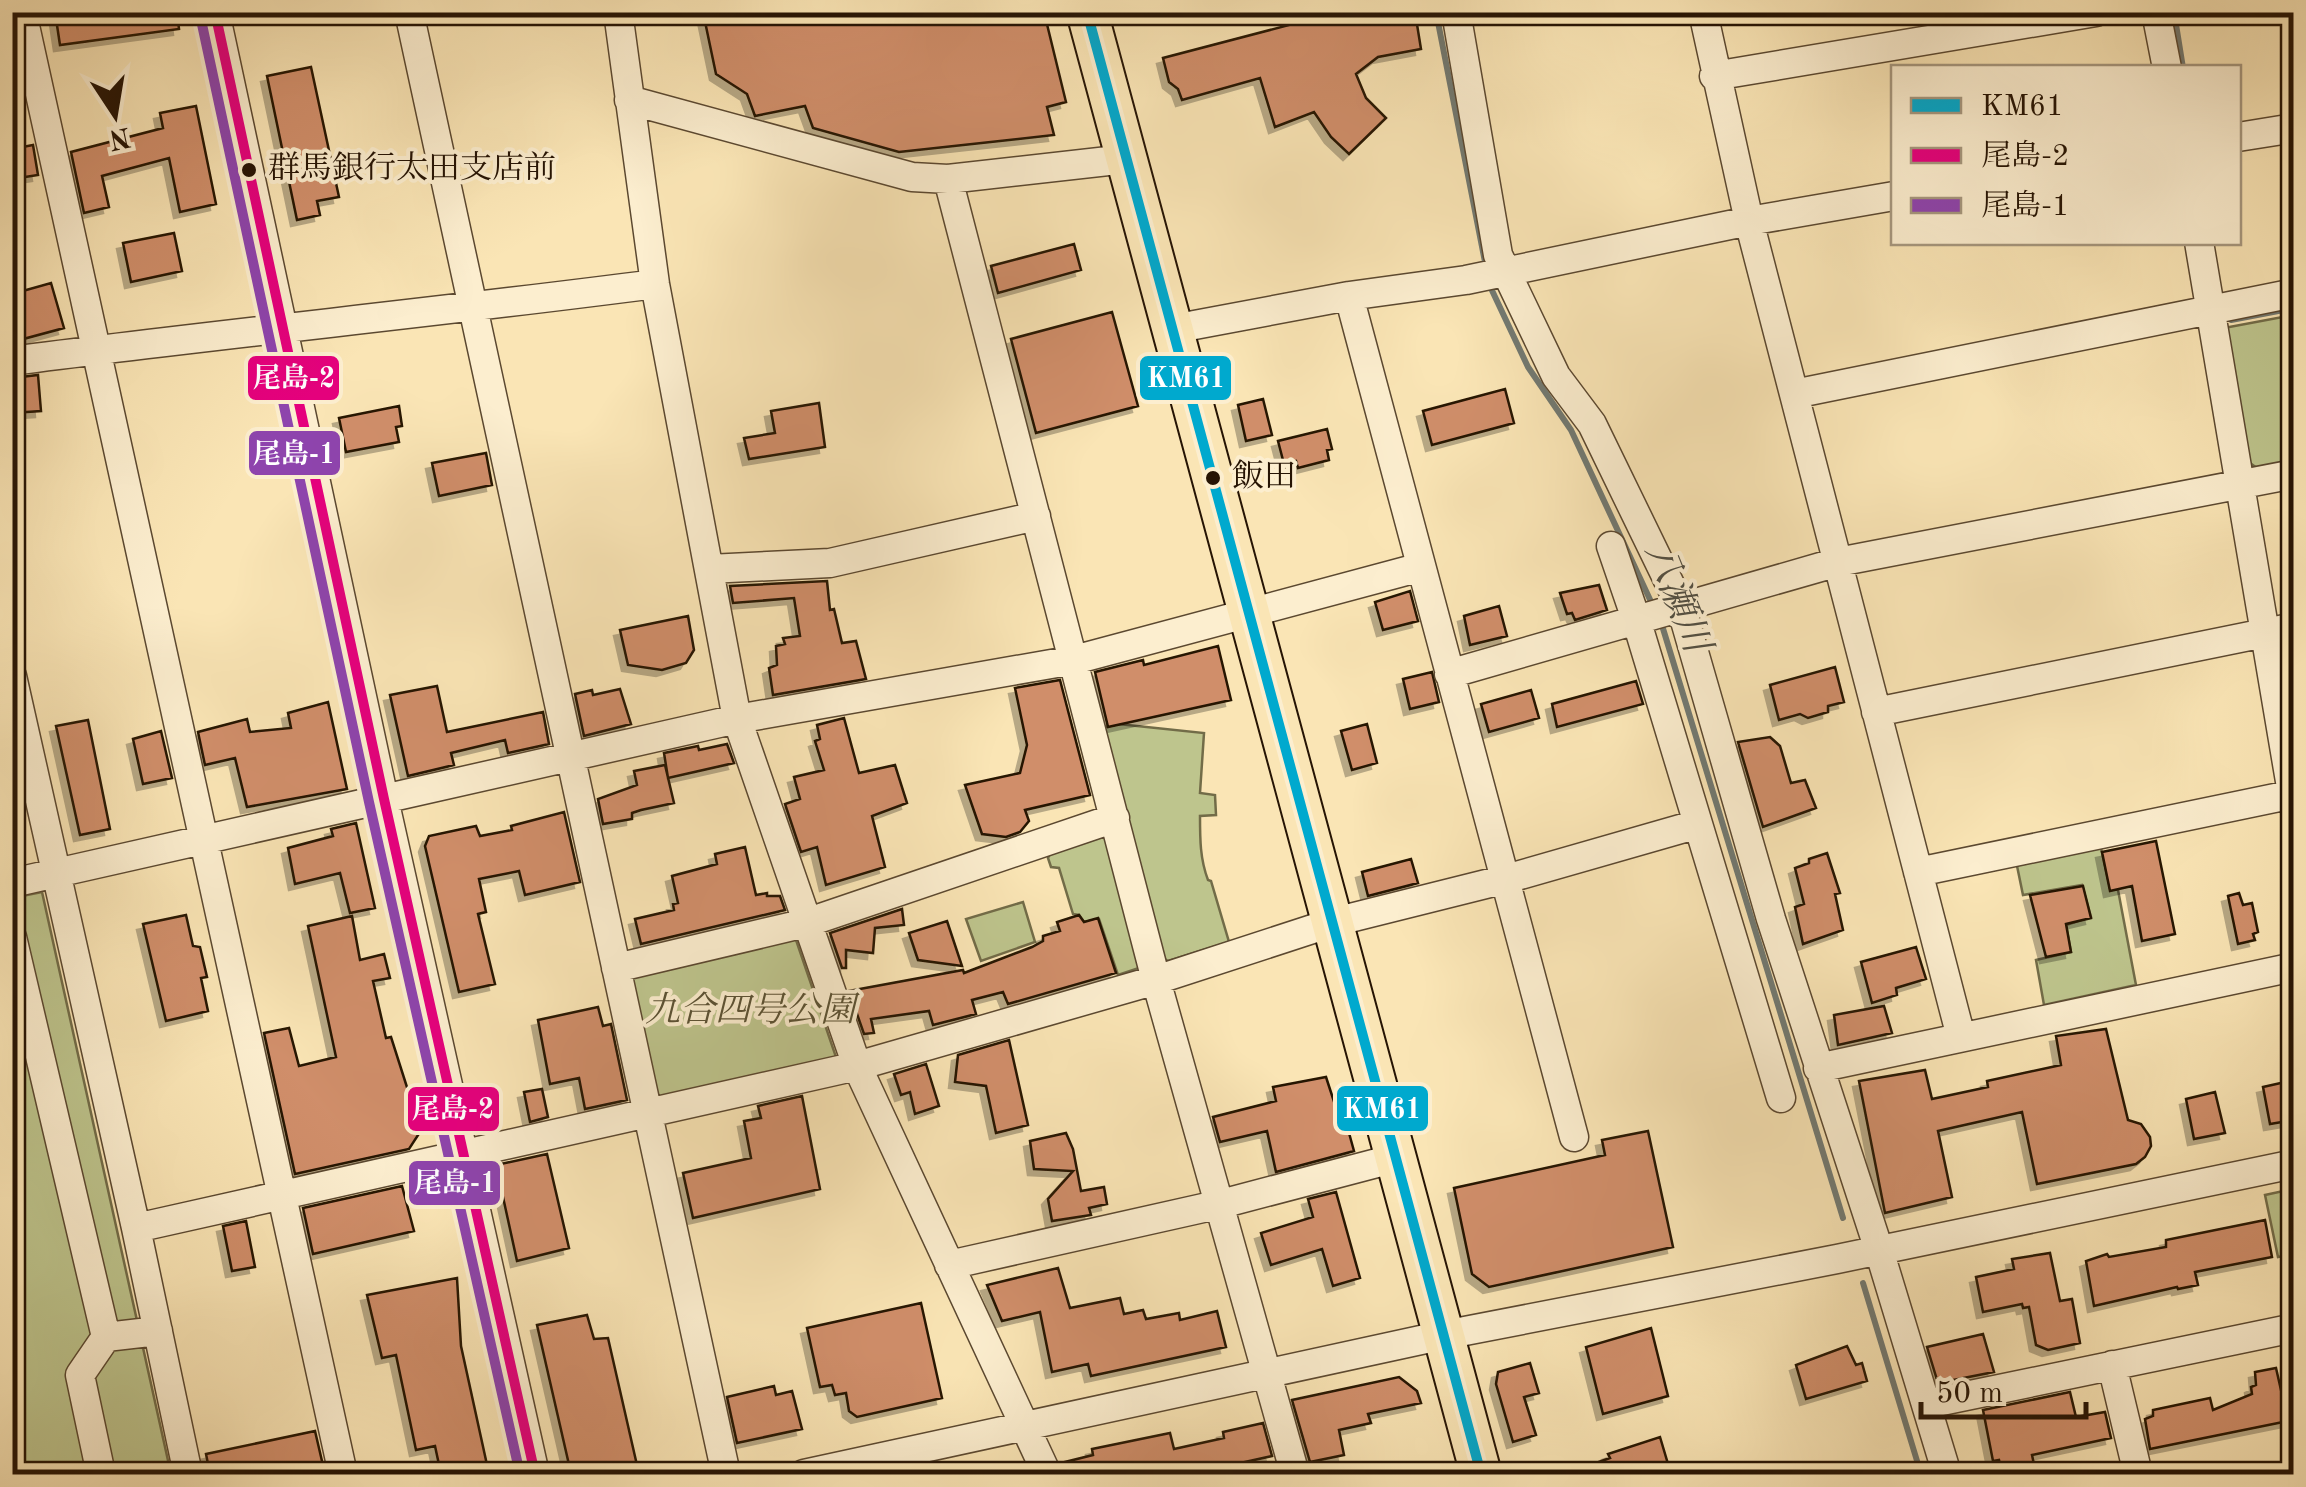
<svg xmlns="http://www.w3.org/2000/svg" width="2306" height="1487" font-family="'Old Standard TT','Noto Serif JP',serif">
<defs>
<filter id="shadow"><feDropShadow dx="-6" dy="6" stdDeviation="0" flood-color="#0004"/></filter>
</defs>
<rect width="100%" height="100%" fill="#fae5b5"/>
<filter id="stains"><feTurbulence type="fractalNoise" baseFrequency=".002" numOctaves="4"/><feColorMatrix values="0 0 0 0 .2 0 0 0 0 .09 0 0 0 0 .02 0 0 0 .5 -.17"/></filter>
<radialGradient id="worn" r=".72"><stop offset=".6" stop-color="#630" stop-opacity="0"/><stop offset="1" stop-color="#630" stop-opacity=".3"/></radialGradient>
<path fill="#bec58d" stroke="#726c48" stroke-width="2.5" d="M2293 315V461L2257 468 2250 463 2224 328Z
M1118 724 1204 733 1200 793 1215 795 1216 815 1200 816C1200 839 1200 859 1208 880L1211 881 1229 942 1168 961 1160 956 1101 728Z
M1097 834 1108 839 1142 967 1118 975 1099 919 1084 922 1079 915 1073 914 1059 868 1051 867 1048 858 1052 850Z
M2100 844 2110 888 2118 890 2136 985 2044 1005 2036 960 2071 952 2066 925 2091 917 2082 885 2023 895 2016 861Z
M42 892 171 1474H13L12 898Z
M1023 902 1035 942 981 961 966 919Z
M794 934 836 1057 665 1098 653 1094 627 974Z
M2293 1189V1254L2278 1257 2265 1195Z"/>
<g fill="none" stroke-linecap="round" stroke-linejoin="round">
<path stroke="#727971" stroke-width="6" d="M1436 12 1486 267
M2174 12 2183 68
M1489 284 1528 367 1571 430 1653 606
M2231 320 2294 308
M1661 622 1843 1218
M1863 1283 1921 1474"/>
</g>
<path fill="#d08e6b" stroke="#261404" stroke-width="2.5" filter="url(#shadow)" d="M55 12H177L179 29 60 45Z
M703 12H1044L1066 102 1047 107 1054 135 899 152 813 128 805 106 755 116 747 94 716 74Z
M1309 12H1415L1421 49 1378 57 1356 74 1366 98 1386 118 1349 154 1331 137 1314 112 1275 127 1260 78 1182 100 1178 89 1169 82 1163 58 1312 19Z
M311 67 339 197 317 201 320 215 297 220 267 76Z
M196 106 216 204 180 212 169 158 102 176 109 207 84 213 71 152 163 128 160 113Z
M33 145 38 175 12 179V149Z
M174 233 182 271 131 282 123 243Z
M1074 244 1081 270 998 293 991 266Z
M51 283 64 328 12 342V294Z
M1112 312 1138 406 1036 433 1011 339Z
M38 375 41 411 12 413V378Z
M1505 389 1514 423 1432 445 1423 411Z
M1263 399 1272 435 1246 441 1238 405Z
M819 403 825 447 749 459 744 438 775 433 771 411Z
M399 406 402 426 396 427 399 442 346 452 339 418Z
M1327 429 1332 449 1327 450 1329 460 1298 468 1296 461 1284 464 1278 441Z
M486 453 492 485 439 496 432 463Z
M827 581 830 610 834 609 842 643 856 641 866 679 773 695 769 668 777 665 776 646 785 644 783 638 800 636 794 598 733 603 730 586Z
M1599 585 1607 610 1575 620 1572 613 1567 614 1560 593Z
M1410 591 1418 621 1383 630 1375 602Z
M1499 606 1507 636 1470 645 1464 616Z
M688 616 694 650 686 663 662 670 628 665 620 630Z
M1218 646 1231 700 1108 727 1095 672 1143 660 1144 665Z
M1835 667 1844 702 1828 706V712L1808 718 1800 714 1779 720 1770 685Z
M1432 672 1439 702 1410 709 1403 679Z
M1060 680 1090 795 1025 810 1029 821 1020 832 1006 837 982 834 965 785 1020 773 1027 745 1015 688Z
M1636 681 1643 704 1557 727 1552 704Z
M437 686 447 732 543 712 549 744 508 753 505 740 451 753 454 765 408 776 390 695Z
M620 689 631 724 584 736 575 694 592 690 593 695Z
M1531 690 1539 718 1489 732 1481 704Z
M328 702 347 789 247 807 235 758 205 765 198 732 247 719 250 732 291 728 288 713Z
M844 718 859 773 895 765 907 803 872 816 885 867 826 885 817 847 801 852 785 804 800 799 794 777 824 770 815 741 820 739 817 725Z
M88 720 110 829 80 835 56 726Z
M1367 724 1377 763 1352 770 1341 731Z
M161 731 172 778 143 784 133 739Z
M1770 737 1780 746 1791 783 1805 780 1816 808 1763 827 1738 742Z
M727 744 734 763 668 778 664 753 698 746 699 750Z
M665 765 674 803 641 810 632 813V819L603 824 598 799 637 785 634 771Z
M564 812 580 882 525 895 519 871 479 879 486 912 478 914 495 984 459 992 425 846 429 836 476 826 480 836 512 830 511 826Z
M356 823 375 908 350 913 340 873 295 884 288 848 333 836 331 829Z
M2156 841 2175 934 2142 941 2132 886 2110 891 2102 852Z
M745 847 756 895 767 893V896H780L785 910 641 944 635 919 674 910 673 904 678 903 672 876 717 864 715 854Z
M1827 853 1840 893 1835 894 1843 930 1803 944 1795 907 1804 904 1795 868 1809 863V859Z
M1411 859 1418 883 1368 896 1362 872Z
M2083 886 2091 918 2066 924 2071 952 2046 957 2030 895Z
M2239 893 2243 905 2252 903 2258 932 2253 934 2255 940 2238 944 2228 896Z
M902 909 904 925 875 928 873 953 846 950V968H842L830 933Z
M186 915 193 946 200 947 207 977 201 978 208 1011 166 1021 143 924Z
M1079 915 1084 922 1098 918 1116 973 1008 1004 1003 992 972 1000 976 1014 933 1025 929 1011 871 1019 874 1033 864 1034 849 991 963 970 964 973 1032 947 1043 941V936L1060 931 1057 922Z
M352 916 360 960 384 954 390 978 373 981 386 1038 391 1037 412 1103 421 1101 419 1115 422 1129 409 1149 295 1174 264 1033 289 1028 299 1066 336 1057 308 926Z
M947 921 962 966 918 960 909 933Z
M1916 947 1926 979 1896 988 1897 995 1872 1003 1861 962Z
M1884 1006 1892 1033 1838 1045 1834 1015Z
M598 1007 603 1026 611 1024 627 1100 585 1109 579 1078 550 1084 538 1020Z
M2106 1029 2128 1120 2141 1124 2150 1137 2151 1146 2145 1157 2136 1164 2037 1184 2022 1112 1938 1131 1952 1197 1885 1213 1859 1081 1925 1070 1932 1099 1988 1087 1987 1081 2061 1065 2056 1036Z
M1009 1040 1028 1125 996 1133 986 1086 955 1082 958 1055Z
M926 1064 939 1106 915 1114 910 1092 901 1095 894 1074Z
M1326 1077 1339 1117 1344 1115 1354 1151 1276 1172 1267 1131 1220 1142 1213 1117 1276 1101 1273 1087Z
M2294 1080V1120L2270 1124 2263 1087Z
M542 1089 548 1117 530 1122 524 1092Z
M2215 1092 2225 1133 2194 1139 2186 1099Z
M802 1096 820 1189 693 1218 683 1173 751 1158 744 1121 761 1118 758 1106Z
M1648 1131 1673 1247 1489 1287 1472 1274 1454 1188 1605 1155 1602 1140Z
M1066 1133 1073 1149 1081 1191 1104 1187 1107 1204 1089 1208 1091 1215 1052 1221 1048 1199 1073 1171 1034 1169 1030 1141Z
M547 1154 569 1248 517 1261 496 1165Z
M402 1186 414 1231 313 1254 303 1208Z
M1336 1192 1360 1278 1333 1286 1322 1249 1271 1265 1261 1233 1313 1217 1308 1199Z
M2265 1220 2272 1257 2195 1272 2198 1285 2178 1289 2177 1287 2094 1306 2086 1261 2107 1254 2109 1257 2166 1247V1240Z
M246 1221 255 1267 232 1271 223 1226Z
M2050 1253 2060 1301 2072 1299 2080 1343 2048 1350 2036 1345 2029 1307 2023 1308 2022 1304 1983 1312 1976 1277 2014 1269 2012 1259Z
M1058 1268 1070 1308 1120 1298 1124 1314 1143 1310 1146 1319 1179 1313 1180 1320 1217 1311 1226 1347 1091 1376 1088 1364 1052 1372 1040 1312 1002 1321 987 1285Z
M457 1278 461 1346 489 1474H441L435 1446 416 1450 396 1355 382 1358 367 1295Z
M921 1303 942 1398 857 1417 849 1411 846 1393 835 1395 832 1385 820 1387 807 1328Z
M587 1315 594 1339 608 1338 639 1474H583L570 1469 537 1325Z
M1651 1328 1668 1396 1603 1414 1586 1347Z
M1983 1334 1994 1372 1938 1383 1927 1347Z
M1847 1346 1856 1365 1862 1363 1867 1381 1806 1399 1796 1365Z
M1530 1363 1539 1393 1524 1397 1536 1435 1513 1442 1496 1384 1498 1372Z
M2276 1368 2288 1421 2150 1449 2145 1419 2153 1416V1410L2210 1398 2213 1410 2252 1394 2251 1387 2256 1385 2255 1372Z
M1399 1377 1417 1391 1421 1403 1368 1414 1371 1423 1339 1430 1344 1455 1310 1462 1292 1400Z
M774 1386 776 1395 792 1391 802 1429 737 1443 727 1397Z
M2070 1392 2076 1417 2105 1412 2111 1438 2032 1455 2036 1474H2002L1999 1460 1993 1461 1983 1410Z
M1263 1423 1272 1456 1236 1464 1239 1474H1201L1199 1463 1146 1474H1064L1061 1463 1093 1455 1092 1449 1170 1433 1174 1449 1224 1438 1223 1432Z
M315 1431 325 1474H210L206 1454Z
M1660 1437 1668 1464 1638 1474H1571V1472L1610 1458 1608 1454Z"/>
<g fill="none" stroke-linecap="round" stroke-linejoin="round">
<g stroke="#5b4830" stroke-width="31">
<path id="minor" d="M22 12 343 1474
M215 12 384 799 535 1474
M409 12 726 1474
M618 12 655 284 737 719 857 1066 1047 1474
M1456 12 1498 255 1556 376 1592 424 1681 607 1771 919 1879 1250 1947 1474
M1703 12 1749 221 1961 1037
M2156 12 2167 68
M1714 76 2096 12
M629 100 912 177 948 179 1126 159
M2238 137 2294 128
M948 179 1156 980 1295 1474
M2199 242 2294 805
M1349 296 1574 1137
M1173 329 1349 296 1466 280 1749 221 1894 196
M12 361C227 333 441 312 655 284
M1794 394 2294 293
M1611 546 1636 619 1781 1098
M709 569 830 563 1036 516
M1449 674 1838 562 2294 474
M12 676 136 1228 188 1474
M1876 712 2294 627
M1918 872 2294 794
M12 883 737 719 1074 660 1421 567
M12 937 106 1337 158 1331
M616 968 806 923 1115 818
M1818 1068 2294 967
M136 1228 857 1066 1156 980 1334 922 1506 879 1698 824
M949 1265 1221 1204 1396 1158
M2112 1365 2138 1474
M1927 1404 2294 1328
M101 1474 80 1375 106 1337
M804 1474 1444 1335 1837 1259 2294 1164"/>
</g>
<g stroke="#261404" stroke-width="44">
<path id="highway" d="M1087 12 1481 1474"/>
</g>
<use href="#minor" stroke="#fceecf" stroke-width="28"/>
<use href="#highway" stroke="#fae5b5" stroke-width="40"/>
<g stroke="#fceecf" stroke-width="18">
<path id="bus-1" d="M1087 12 1481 1474"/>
</g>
<g stroke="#fceecf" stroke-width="18">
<path id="bus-2" d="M215 12 384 799 535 1474"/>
</g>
<g stroke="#fceecf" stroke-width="18">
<path id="bus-3" d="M200 15 369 802 520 1474"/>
</g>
<use href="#bus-1" stroke="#00a9ce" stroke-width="10"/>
<use href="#bus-2" stroke="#e5007d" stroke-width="10"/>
<use href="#bus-3" stroke="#8e44ad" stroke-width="10"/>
</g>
<g fill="#261404" stroke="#fceecf" stroke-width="4">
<circle cx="249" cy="170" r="9"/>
<circle cx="1213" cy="478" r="9"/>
</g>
<g text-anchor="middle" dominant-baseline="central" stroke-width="8" stroke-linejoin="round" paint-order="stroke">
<g font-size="32" fill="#261404" stroke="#fceecf" text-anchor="start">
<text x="268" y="170">群馬銀行太田支店前</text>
<text x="1232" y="478">飯田</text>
</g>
<g font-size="35" font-style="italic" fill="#5b5234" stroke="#fceecf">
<text x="750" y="1011">九合四号公園</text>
</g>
<g font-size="38" font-style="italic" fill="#524f43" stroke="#fceecf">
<text transform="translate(1676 598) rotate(68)">八瀬川</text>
</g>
</g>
<g stroke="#fceecf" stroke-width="4">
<rect x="1138" y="354" width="95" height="48" rx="10" fill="#00a9ce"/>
<rect x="246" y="354" width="95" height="48" rx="10" fill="#e5007d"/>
<rect x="247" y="429" width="95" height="48" rx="10" fill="#8e44ad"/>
<rect x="1335" y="1084" width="95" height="49" rx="10" fill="#00a9ce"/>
<rect x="406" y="1085" width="95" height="48" rx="10" fill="#e5007d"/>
<rect x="407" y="1159" width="95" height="48" rx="10" fill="#8e44ad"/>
</g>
<g font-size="28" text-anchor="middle" font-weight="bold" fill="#fff">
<text x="1186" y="387">KM61</text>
<text x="294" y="387">尾島-2</text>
<text x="294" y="463">尾島-1</text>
<text x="1382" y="1118">KM61</text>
<text x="453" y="1118">尾島-2</text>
<text x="455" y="1192">尾島-1</text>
</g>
<rect width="2306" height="1487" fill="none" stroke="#fae5b5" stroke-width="50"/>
<rect x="15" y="15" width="2276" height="1457" fill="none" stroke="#261404" stroke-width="5"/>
<rect x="25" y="25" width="2256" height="1437" fill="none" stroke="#261404" stroke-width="2.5"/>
<rect x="1891" y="65" width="350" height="180" fill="#fceecf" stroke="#a6977e" stroke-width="2.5"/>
<rect x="1911" y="98" width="50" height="15" fill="#00a9ce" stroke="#a6977e" stroke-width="2.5"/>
<text x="1981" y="115" font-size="30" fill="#261404">KM61</text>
<rect x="1911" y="148" width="50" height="15" fill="#e5007d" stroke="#a6977e" stroke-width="2.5"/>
<text x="1981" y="165" font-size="30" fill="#261404">尾島-2</text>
<rect x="1911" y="198" width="50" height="15" fill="#8e44ad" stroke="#a6977e" stroke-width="2.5"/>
<text x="1981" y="215" font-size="30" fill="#261404">尾島-1</text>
<g transform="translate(115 115) rotate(168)" stroke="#fceecf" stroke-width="8" paint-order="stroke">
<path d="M0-8L18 38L0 25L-18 38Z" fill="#261404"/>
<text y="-15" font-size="28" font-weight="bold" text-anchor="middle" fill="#261404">N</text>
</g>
<path d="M1921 1402v15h165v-15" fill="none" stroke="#261404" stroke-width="5"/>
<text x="1936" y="1402" font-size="30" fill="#261404" stroke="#fceecf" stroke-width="8" paint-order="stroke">50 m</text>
<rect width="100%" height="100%" filter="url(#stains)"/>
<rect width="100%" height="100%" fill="url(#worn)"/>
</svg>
